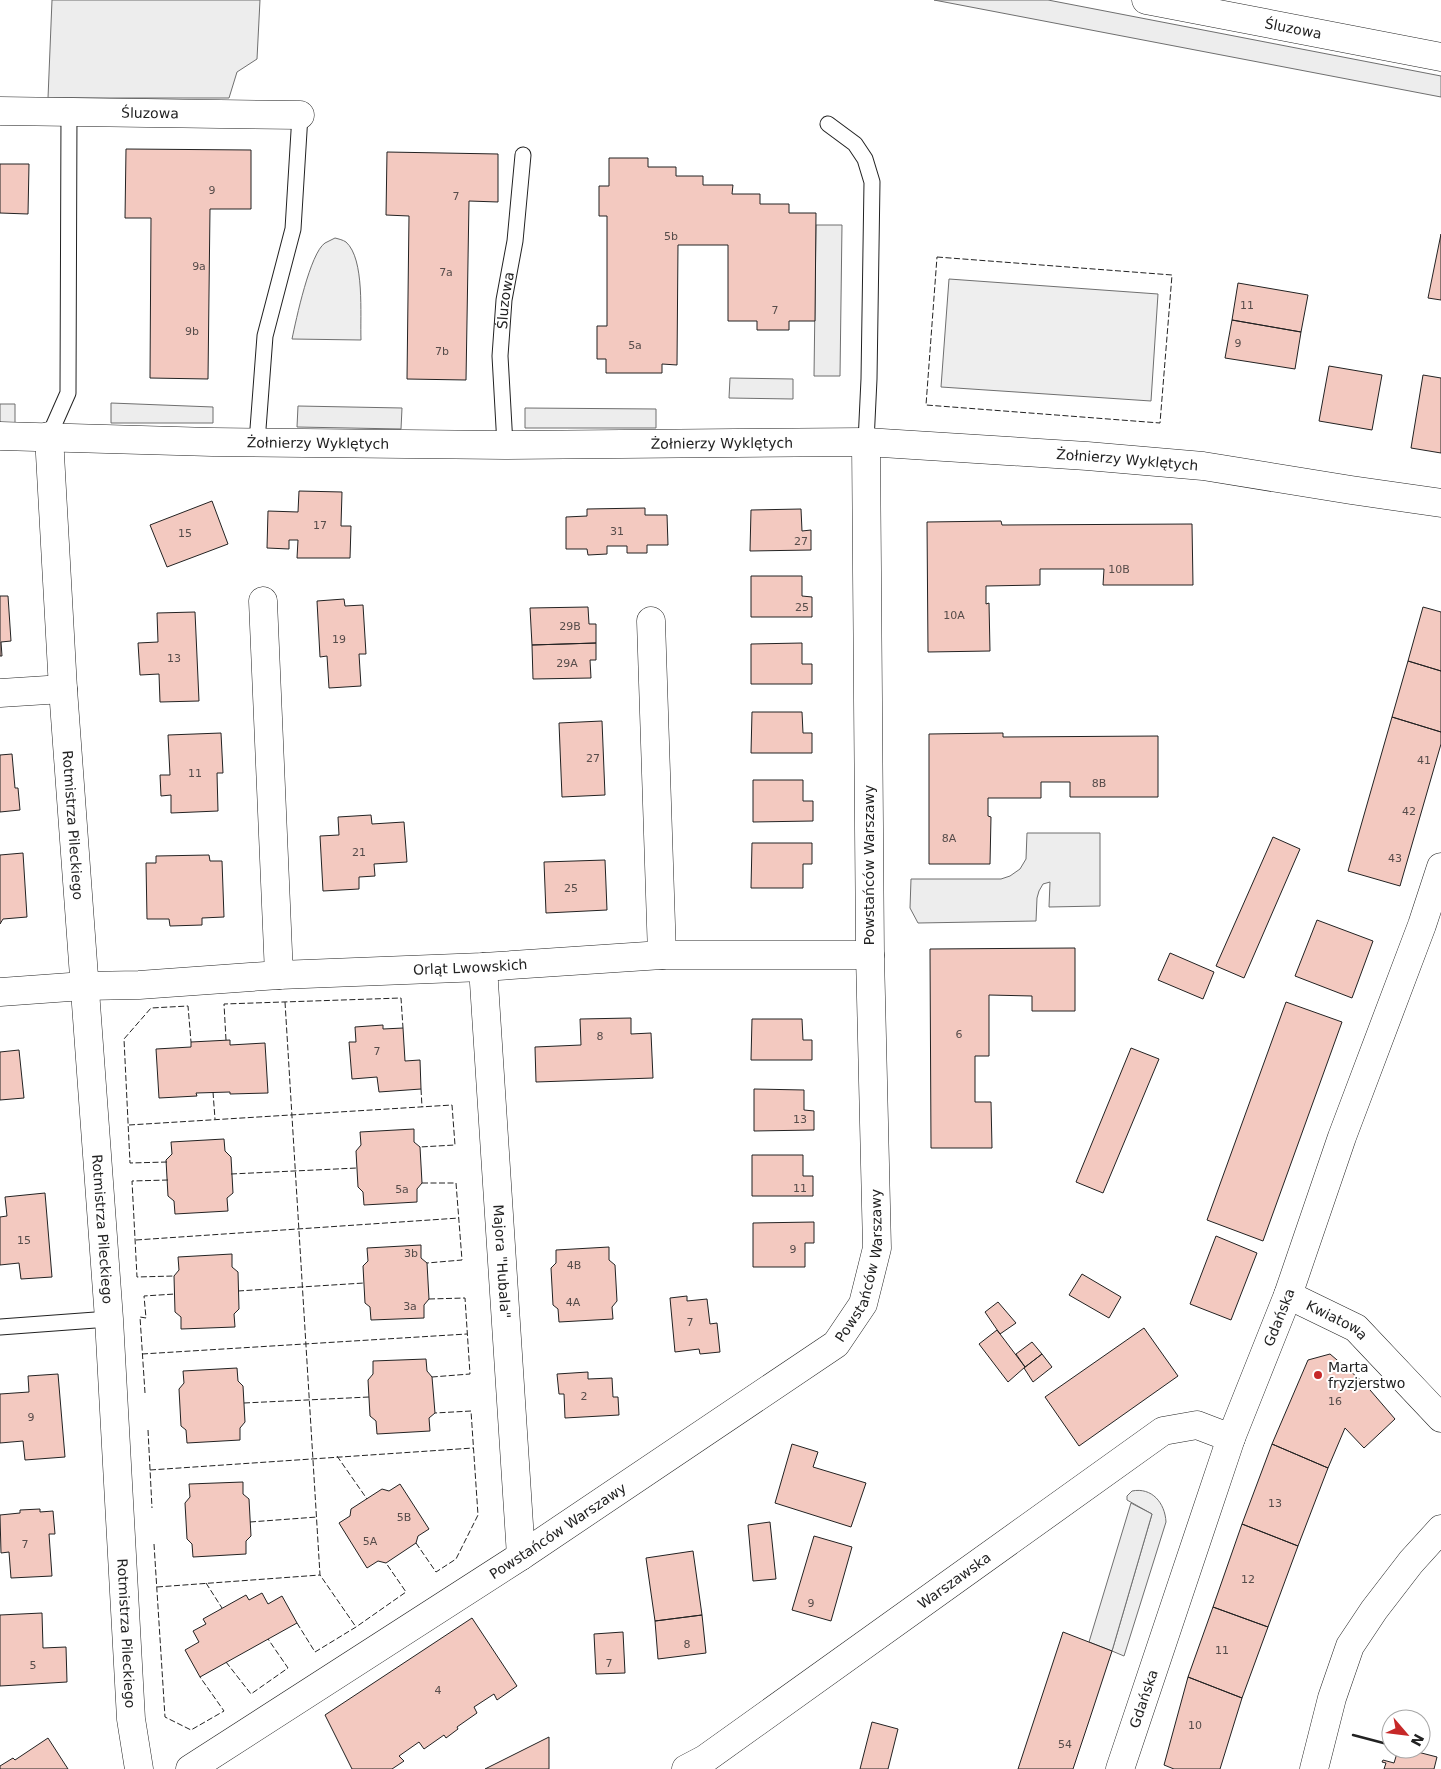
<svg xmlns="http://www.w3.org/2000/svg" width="1441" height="1769" font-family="'DejaVu Sans',sans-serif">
<rect width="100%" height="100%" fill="#fff"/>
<path fill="#eee" stroke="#6f6f6f" d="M335 238C339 239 343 240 346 242 365 259 360 315 361 340L292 339C296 320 310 253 325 243 328 241 332 240 335 238Z
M949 279 1158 294 1151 401 941 387Z
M1132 1491C1152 1487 1165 1503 1166 1522L1124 1656 1112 1651 1152 1514 1127 1500V1496Z"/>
<path fill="#ededed" stroke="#6f6f6f" d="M52 0H260L257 59 237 72 229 98H48Z
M934 0H1048L1441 76V97Z
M816 225H842L840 376H814Z
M730 378 793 379V399L729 398Z
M111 403 213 407V423H111Z
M0 404H15V425H0Z
M298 406 402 408 401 429 297 427Z
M525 408 656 409V428H525Z
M1027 833H1100V906L1049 907 1050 882 1043 884 1039 891 1037 898 1036 921 918 923 910 908 911 879H1001L1010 876 1020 869 1026 859Z
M1131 1503 1152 1514 1112 1651 1089 1642Z"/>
<path fill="#f3c9c0" stroke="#222" d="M126 149 251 150V209H210L208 379 150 378 151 218H125Z
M387 152 498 154V202L469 201 466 380 407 379 409 216 386 215Z
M609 158H648V167H676V176H703V185H733L732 194H760V204H789V213H816L815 321H789V330H757V321H728V245H678L677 365 662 364V373H606V359H597V326H607V216H599V186H609Z
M0 164H29L28 214 0 213Z
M1441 234V300L1428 298Z
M1238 283 1308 295 1301 332 1232 320Z
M1232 320 1301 332 1295 369 1225 358Z
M1329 366 1382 375 1372 430 1319 421Z
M1423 375 1441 378V453L1411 448Z
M299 491 342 492 341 526H351L350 558H297L298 540H289V549L267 548 268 511 298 512Z
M212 501 228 544 167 567 150 525Z
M645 508V515H667L668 545H647V553H627V546H607V554L588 555 587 549H566V517L587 516V509Z
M801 509 802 531 811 530V550L750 551 751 510Z
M1001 521 1002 525 1192 524 1193 585H1103L1104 569H1040V585L986 586V604L989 603 990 651 928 652 927 522Z
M751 576H802V596L812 597V617H751Z
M0 596H8L11 641 1 642 2 656H0Z
M344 599 345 606 363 605 366 654H359L361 686 329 688 327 656 320 657 317 601Z
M588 607 589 624H596V643L532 645 530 608Z
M1423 607 1441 612V671L1408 661Z
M195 612 199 701 160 702 159 674 140 675 138 643 158 642 157 613Z
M596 643V660H590L591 678 533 679 532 645Z
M802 643V664H812V684H751V644Z
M1408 661 1441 671V732L1392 717Z
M752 712H802L803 733H812V753H751Z
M1392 717 1441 732V744L1400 886 1348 871Z
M602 721 605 795 562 797 559 723Z
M221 733 223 773H217L218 811 171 813V795L161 796 160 775H170L168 735Z
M1003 733V737L1158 736V797H1070V782H1041V798H988V816L991 817 990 864H929V734Z
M12 754 15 788H18L20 810 0 812V755Z
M753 780H803V801H813V821L753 822Z
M371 815 372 824 404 822 407 862 374 864 375 876 359 877V889L323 891 320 836 339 835 338 817Z
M1273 837 1300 849 1244 978 1216 966Z
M752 843H812V864H803V888H751Z
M23 853 27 917 3 919 0 924V855Z
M209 855 210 861H222L224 917 202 918V925L170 926 169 919H147L146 863H156V856Z
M605 860 607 910 546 913 544 862Z
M1317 920 1373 941 1352 998 1295 976Z
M1075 948V1011H1032V996L989 995V1056H975V1102H991L992 1148H931L930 949Z
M1170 953 1214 972 1203 999 1158 980Z
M1286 1002 1342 1022 1263 1241 1207 1220Z
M631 1018V1034L651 1033 653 1078 536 1082 535 1047 581 1045 580 1019Z
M752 1019H802L803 1040H812V1060H751Z
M383 1025V1029L403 1028 405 1061 420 1060 421 1089 379 1092 377 1077 352 1079 349 1042H356L355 1027Z
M230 1040V1045L265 1043 268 1093 230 1094V1092L196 1093 197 1096 159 1098 156 1049 191 1047V1042Z
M1131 1048 1159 1059 1103 1193 1076 1182Z
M19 1050 24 1098 0 1100V1052Z
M754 1089 804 1090V1110L814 1111V1130L754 1131Z
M414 1129V1142L420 1147 422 1183 417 1189V1202L364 1205 363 1192 358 1187 356 1151 361 1145 360 1132Z
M224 1139 225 1151 231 1157 233 1193 227 1198 228 1211 175 1214 174 1201 168 1196 166 1160 172 1154 171 1142Z
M752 1155H803V1176H813V1196H752Z
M45 1193 52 1277 21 1279 19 1263 0 1265V1217L7 1216 5 1197Z
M814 1222V1243H805V1267H753V1223Z
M1216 1236 1257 1253 1231 1320 1190 1304Z
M421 1245V1258L427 1263 429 1299 424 1305V1318L371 1320 370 1307 365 1303 363 1266 368 1261 367 1248Z
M609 1247V1260L615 1265 617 1301 612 1307 613 1319 559 1322 558 1309 553 1305 551 1268 556 1263V1250Z
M232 1254V1267L238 1272 239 1309 234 1314 235 1327 181 1329V1317L175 1312 174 1276 179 1270 178 1257Z
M1082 1274 1121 1297 1109 1318 1069 1295Z
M687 1296V1301L707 1299 710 1324 717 1323 720 1352 700 1354 699 1349 675 1352 670 1298Z
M998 1302 1016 1323 1000 1334 985 1312Z
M1144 1328 1178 1376 1079 1446 1045 1397Z
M997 1330 1025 1367 1008 1382 979 1344Z
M1032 1342 1042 1354 1025 1367 1016 1354Z
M1042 1354 1052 1367 1033 1382 1024 1368Z
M1330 1354 1364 1383 1395 1419 1364 1448 1345 1428 1328 1468 1272 1444 1308 1360Z
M426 1359 427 1371 432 1377 435 1413 429 1418 430 1431 377 1434 376 1421 370 1416 368 1380 373 1374V1361Z
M237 1368 238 1381 243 1386 245 1422 240 1428V1440L187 1443 186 1430 181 1426 179 1389 184 1383 183 1371Z
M588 1372V1379L612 1378 613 1397H618L619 1415 565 1418 564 1394H559L557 1374Z
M58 1374 65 1457 25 1460 23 1441 0 1443V1394L29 1392 28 1376Z
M792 1444 818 1452 813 1467 866 1483 851 1527 775 1503Z
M1272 1444 1328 1468 1298 1546 1242 1524Z
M243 1482V1494L249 1499 251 1536 246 1541V1554L193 1557 192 1544 187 1539 185 1503 190 1497 189 1484Z
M400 1484 429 1529 418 1536 416 1543 386 1563 378 1561 367 1568 339 1523 350 1516 351 1509 382 1489 389 1491Z
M40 1509V1512L53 1511 55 1534H49L52 1576 11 1578 9 1552 1 1553 0 1515 20 1513V1510Z
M770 1522 776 1579 753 1581 748 1525Z
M1242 1524 1298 1546 1268 1627 1213 1607Z
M814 1536 852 1547 831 1621 792 1610Z
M693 1551 702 1615 655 1621 646 1558Z
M262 1593 268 1604 282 1596 297 1623 200 1677 185 1650 199 1642 193 1631 206 1624 203 1619 246 1595 249 1600Z
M1213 1607 1268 1627 1242 1698 1188 1677Z
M42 1613 43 1648 66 1647 67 1682 0 1686V1615Z
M702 1615 706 1653 658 1659 655 1621Z
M472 1618 517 1686 497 1700 494 1694 474 1707 477 1713 457 1727 458 1729 446 1738 444 1735 424 1749 419 1742 399 1756 404 1761 392 1769H352L325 1715Z
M623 1632 625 1673 596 1674 594 1634Z
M1063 1632 1112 1651 1090 1718 1073 1769H1018Z
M1188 1677 1242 1698 1220 1769H1174L1164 1765Z
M872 1722 898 1729 888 1769H860Z
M549 1737V1769H485Z
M48 1738 68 1769H0V1766L13 1758 15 1760Z
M1394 1749H1406L1437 1757 1434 1769H1384L1386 1763 1382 1762 1383 1760 1394 1763 1398 1750Z"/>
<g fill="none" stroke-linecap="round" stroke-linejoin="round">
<g stroke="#222" stroke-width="17">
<g id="lane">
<path d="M828 124 855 144 865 159 872 182 869 379 866 442"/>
<path d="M49 436 68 393 69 111"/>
<path d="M257 442 265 336 293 229 300 115"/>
<path id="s1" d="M505 445 500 356 504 300 515 241 523 155"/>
<path d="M0 1327 109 1319"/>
</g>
</g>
<g stroke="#222" stroke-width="29">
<g id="street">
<path id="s2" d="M1146 0 1441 57"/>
<path id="s3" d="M0 111 300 115"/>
<path id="s4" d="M0 436 212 442 505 445 866 442 1087 456 1203 466 1351 490 1441 503"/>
<path id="s5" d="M49 436 63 689 109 1319 131 1719 139 1769"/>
<path d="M263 601 279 975"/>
<path d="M651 621 662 955"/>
<path d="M0 693 63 689"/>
<path id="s6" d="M483 967 521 1556"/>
<path id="s7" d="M0 992 84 986 139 985 279 975 483 967 662 955H870"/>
<path id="s8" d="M1288 1295 1356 1328 1441 1418"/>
<path id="s9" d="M190 1769 521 1556 836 1344 863 1304 877 1248 870 955 866 442"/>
<path id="s10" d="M686 1769 705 1759 1163 1431 1197 1425 1231 1438"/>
<path id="s11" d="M1120 1769 1231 1438 1288 1295 1342 1137 1422 925 1441 867"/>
<path d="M1314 1769 1332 1698 1350 1646 1374 1610 1411 1562 1441 1529"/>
</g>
</g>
<use href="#lane" stroke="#fff" stroke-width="15"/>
<use href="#street" stroke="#fff" stroke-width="28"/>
<path stroke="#222" stroke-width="1" stroke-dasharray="6 2.5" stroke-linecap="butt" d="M937 257 1172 275 1160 423 926 405Z
M285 1002 320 1575 356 1627
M226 1040 224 1004 401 998 403 1028
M421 1089 422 1107
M213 1092 215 1119
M129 1125 452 1105 455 1145 420 1147
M167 1162 130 1163 124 1039 151 1008 188 1006 191 1042
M231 1174 357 1168
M168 1180 132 1181 137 1277 174 1276
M422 1183H456L462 1260 427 1263
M136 1240 459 1218
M238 1291 364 1283
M429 1299 465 1298 470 1374 432 1377
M142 1354 467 1334
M145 1393 140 1317 146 1318 144 1296 175 1294
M244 1403 369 1397
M148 1430 152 1508
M337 1456 367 1499
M150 1470 473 1448
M250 1522 317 1517
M416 1543 436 1572 456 1559 478 1515 471 1411 435 1413
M154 1544 165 1717 191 1730 224 1711 200 1677
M206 1583 222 1608
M157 1587 320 1575
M297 1623 315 1652 356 1627 406 1592 386 1563
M226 1662 251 1694 288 1668 268 1639"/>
<path stroke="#222" stroke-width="2.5" d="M1353 1735 1391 1745"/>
</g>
<circle fill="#c62828" stroke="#fff" stroke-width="2" cx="1318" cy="1375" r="5"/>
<g text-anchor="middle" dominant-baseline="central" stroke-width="4" stroke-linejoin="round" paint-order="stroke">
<g font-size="11" fill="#564c4a">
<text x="212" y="190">9</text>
<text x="456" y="196">7</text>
<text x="671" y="236">5b</text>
<text x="199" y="266">9a</text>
<text x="446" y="272">7a</text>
<text x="1247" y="305">11</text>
<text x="775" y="310">7</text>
<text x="192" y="331">9b</text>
<text x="1238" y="343">9</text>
<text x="635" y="345">5a</text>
<text x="442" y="351">7b</text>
<text x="320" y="525">17</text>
<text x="617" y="531">31</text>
<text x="185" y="533">15</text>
<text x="801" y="541">27</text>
<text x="1119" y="569">10B</text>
<text x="802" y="607">25</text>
<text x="954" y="615">10A</text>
<text x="570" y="626">29B</text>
<text x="339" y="639">19</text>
<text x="174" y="658">13</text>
<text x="567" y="663">29A</text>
<text x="593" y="758">27</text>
<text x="1424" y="760">41</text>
<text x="195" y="773">11</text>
<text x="1099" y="783">8B</text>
<text x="1409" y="811">42</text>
<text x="949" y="838">8A</text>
<text x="359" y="852">21</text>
<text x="1395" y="858">43</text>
<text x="571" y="888">25</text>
<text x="959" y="1034">6</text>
<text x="600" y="1036">8</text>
<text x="377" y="1051">7</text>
<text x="800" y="1119">13</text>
<text x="800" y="1188">11</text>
<text x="402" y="1189">5a</text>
<text x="24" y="1240">15</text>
<text x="793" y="1249">9</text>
<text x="411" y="1253">3b</text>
<text x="574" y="1265">4B</text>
<text x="573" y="1302">4A</text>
<text x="410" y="1306">3a</text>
<text x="690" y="1322">7</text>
<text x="584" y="1396">2</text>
<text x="1335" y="1401">16</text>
<text x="31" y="1417">9</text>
<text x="1275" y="1503">13</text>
<text x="404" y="1517">5B</text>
<text x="370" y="1541">5A</text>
<text x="25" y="1544">7</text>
<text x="1248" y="1579">12</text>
<text x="811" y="1603">9</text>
<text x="687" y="1644">8</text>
<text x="1222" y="1650">11</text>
<text x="609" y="1663">7</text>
<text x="33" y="1665">5</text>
<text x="438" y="1690">4</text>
<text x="1195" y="1725">10</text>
<text x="1065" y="1744">54</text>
</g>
<g font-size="14" fill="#222" stroke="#fff">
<text stroke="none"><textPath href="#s2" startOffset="150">Śluzowa</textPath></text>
<text stroke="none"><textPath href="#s3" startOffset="150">Śluzowa</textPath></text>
<text stroke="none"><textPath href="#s1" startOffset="145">Śluzowa</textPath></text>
<text stroke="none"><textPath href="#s4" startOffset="318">Żołnierzy Wyklętych</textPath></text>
<text stroke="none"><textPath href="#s4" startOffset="722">Żołnierzy Wyklętych</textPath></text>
<text stroke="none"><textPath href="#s4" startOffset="1128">Żołnierzy Wyklętych</textPath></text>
<text stroke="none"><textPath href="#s5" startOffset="390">Rotmistrza Pileckiego</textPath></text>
<text transform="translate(869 865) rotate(-90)">Powstańców Warszawy</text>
<text stroke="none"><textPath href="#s7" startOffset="471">Orląt Lwowskich</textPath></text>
<text stroke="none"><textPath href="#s5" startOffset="795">Rotmistrza Pileckiego</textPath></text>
<text stroke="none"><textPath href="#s6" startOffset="295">Majora "Hubala"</textPath></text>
<text stroke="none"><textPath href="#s9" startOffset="858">Powstańców Warszawy</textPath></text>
<text stroke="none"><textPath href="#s11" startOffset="479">Gdańska</textPath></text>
<text stroke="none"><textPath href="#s8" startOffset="55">Kwiatowa</textPath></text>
<text stroke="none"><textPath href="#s9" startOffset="438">Powstańców Warszawy</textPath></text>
<text stroke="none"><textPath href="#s10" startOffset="328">Warszawska</textPath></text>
<text stroke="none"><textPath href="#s5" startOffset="1200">Rotmistrza Pileckiego</textPath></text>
<text stroke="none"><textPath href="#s11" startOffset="74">Gdańska</textPath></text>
</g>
<g font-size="14" fill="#222" stroke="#fff" text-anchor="start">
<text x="1328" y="1367">Marta<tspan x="1328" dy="16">fryzjerstwo</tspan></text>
</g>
</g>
<g transform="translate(1406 1734) rotate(118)"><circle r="24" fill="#ffffff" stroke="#a7a7a7"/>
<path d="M0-4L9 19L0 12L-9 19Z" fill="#c62828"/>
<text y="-8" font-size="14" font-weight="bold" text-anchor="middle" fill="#222222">N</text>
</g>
</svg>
